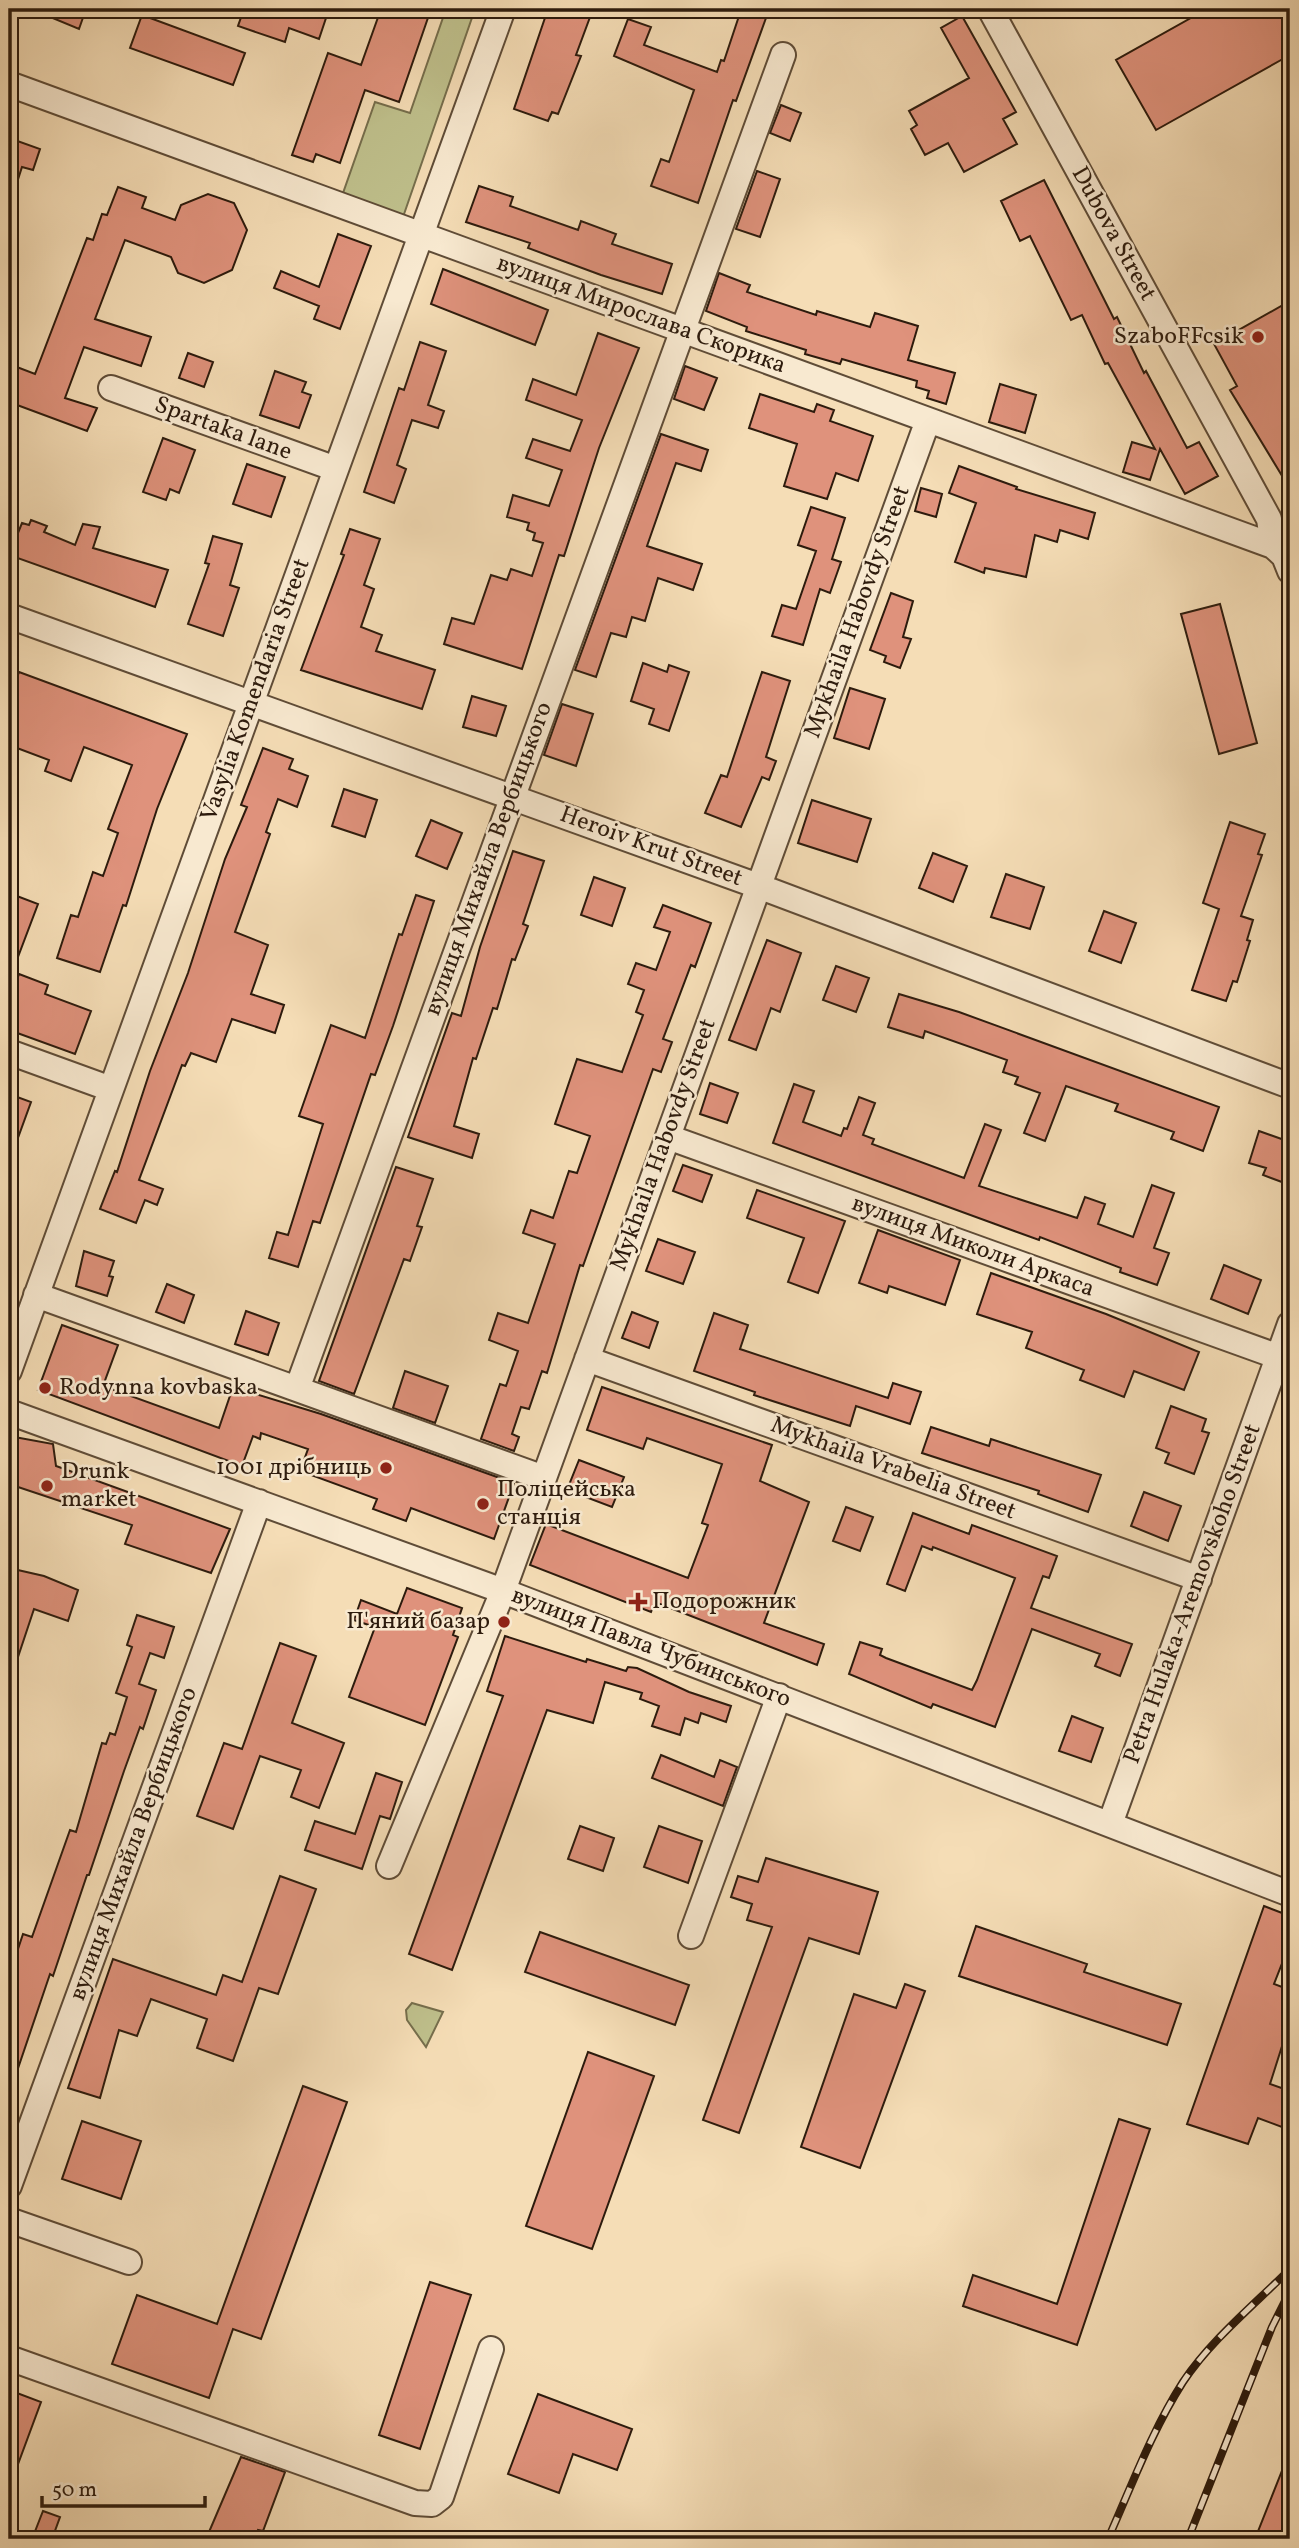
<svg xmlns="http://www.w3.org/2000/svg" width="1299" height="2548" font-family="Vollkorn,serif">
<rect width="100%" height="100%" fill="#f5ddb6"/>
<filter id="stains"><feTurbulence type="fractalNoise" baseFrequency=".00286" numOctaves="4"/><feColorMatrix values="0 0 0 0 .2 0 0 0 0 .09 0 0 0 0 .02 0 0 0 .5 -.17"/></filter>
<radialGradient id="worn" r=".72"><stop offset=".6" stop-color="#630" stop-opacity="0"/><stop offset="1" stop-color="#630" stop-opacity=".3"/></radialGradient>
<path fill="#bfc08c" stroke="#766e4c" stroke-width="2" d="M446 9H475L403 217 342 196 375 102 410 113Z
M412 2003 443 2012 426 2047 407 2020 406 2010Z"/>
<path fill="#df927c" stroke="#2d1b0d" stroke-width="2" d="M31 9H86L79 29Z
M244 9H329L319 39 289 28 285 42 238 26Z
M381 9H431L399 102 365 90 340 163 316 154 313 162 292 155 328 53 361 65Z
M548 9H593L576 55 581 56 558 114 552 112 548 121 514 109Z
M1207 9H1290V55L1156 130 1116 60Z
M741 10 766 18 736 101 733 100 698 203 651 186 661 159 669 162 694 90 614 56 628 19 651 27 644 45 717 72 721 60 724 61Z
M142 15 245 53 233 85 130 48Z
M962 16 1016 112 1003 119 1017 144 964 172 948 143 925 155 911 129 917 125 909 111 969 78 941 28Z
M781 105 801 113 790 141 770 133Z
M9 138 40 149 33 170 22 167 12 198H9Z
M757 171 780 179 760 237 736 229Z
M1044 180 1114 319 1117 317 1144 373 1146 371 1187 448 1199 442 1218 476 1185 494 1160 449 1150 480 1123 472 1132 442 1155 449 1108 363 1105 364 1082 315 1071 320 1030 236 1020 241 1001 201Z
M479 186 513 197 510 206 578 230 581 221 616 234 612 244 672 264 662 294 601 275 528 248 530 243 466 222Z
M118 187 146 197 142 208 175 220 181 205 208 194 234 203 247 230 232 270 204 283 178 273 171 257 125 240 95 319 151 337 141 366 84 347 65 398 97 408 87 431 9 402V364L35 374 87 238 93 240 102 214 107 215Z
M338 234 371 246 340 329 314 319 319 306 274 288 281 271 319 287Z
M443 269 548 310 535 345 431 304Z
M719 273 750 285 747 292 816 315 817 311 870 327 875 313 918 326 908 360 955 373 946 404 927 398 929 391 916 387 917 381 842 359 840 364 805 354 806 350 746 331 747 327 706 311Z
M1290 301V489L1230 390 1237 386 1214 344Z
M598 333 639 348 599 448 564 556 559 555 522 669 444 644 452 618 474 624 491 575 507 580 511 569 532 576 543 543 533 540 535 533 527 530 529 523 507 517 513 495 549 506 562 470 526 458 533 439 570 451 582 420 526 400 533 379 576 395Z
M420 342 446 351 428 405 444 411 438 428 412 420 397 465 406 469 394 503 364 492 399 388 404 390Z
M188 353 213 362 204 387 179 378Z
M685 366 717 378 704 410 674 399Z
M275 371 306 382 302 392 311 395 299 428 260 415Z
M1000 384 1036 395 1025 433 989 422Z
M760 394 814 412 817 404 834 410 830 421 873 436 858 481 836 473 827 499 784 486 797 444 749 428Z
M661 434 708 450 701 471 676 463 647 546 702 564 693 590 658 578 645 621 632 617 626 637 611 633 596 677 575 670Z
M163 438 195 450 179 493 170 489 166 500 143 492Z
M247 464 285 477 271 517 233 504Z
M959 466 1017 487 1016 489 1095 513 1088 539 1060 530 1057 542 1035 535 1026 577 985 568 984 573 955 562 976 503 949 493Z
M921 488 942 494 936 517 915 511Z
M811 507 845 518 832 559 841 562 830 593 820 589 803 645 772 636 782 605 796 609 816 551 798 545Z
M31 520 47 526 44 532 75 545 83 524 100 527 93 548 168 570 155 607 9 555 22 523 29 525Z
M350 529 380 539 364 585 374 589 361 627 382 635 376 651 435 670 422 709 301 670 344 555 341 554Z
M213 536 242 544 230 585 239 588 223 636 188 624 209 564 205 563Z
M891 593 913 601 903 637 911 639 900 668 884 662 886 656 870 650Z
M1220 604 1257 743 1219 754 1181 614Z
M643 663 667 672 669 665 689 672 669 731 649 724 654 709 631 701Z
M19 672 187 734 157 809 126 906 123 905 100 972 57 958 71 915 78 917 93 872 103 876 118 833 108 829 132 765 84 747 71 781 45 771 49 760 9 745V700Z
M762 672 790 681 766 757 776 761 769 780 762 777 741 827 705 813 721 775 727 777Z
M850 688 885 699 869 749 834 738Z
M472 696 506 706 496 736 463 727Z
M562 704 593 714 576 766 544 755Z
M263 748 293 759 289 769 308 776 297 807 278 799 266 832 270 834 235 932 268 945 251 994 284 1005 275 1033 232 1019 216 1062 191 1053 185 1066 182 1065 139 1180 163 1189 157 1205 145 1200 136 1223 100 1209 115 1171 117 1172 150 1071 188 973 225 859 247 807 241 805Z
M344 789 377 800 365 837 332 826Z
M812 800 871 819 857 862 798 843Z
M431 820 462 833 447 869 416 856Z
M1230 822 1265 834 1258 854 1262 855 1241 916 1253 920 1247 940 1250 941 1237 982 1233 981 1226 1001 1192 990 1219 909 1203 903Z
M513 851 544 861 523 924 528 926 515 960 512 959 497 1009 493 1008 476 1059 473 1058 454 1126 479 1134 472 1158 408 1137 452 1013 461 1016 480 947Z
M933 853 967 866 953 902 919 888Z
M1006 874 1044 887 1030 929 991 917Z
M594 877 625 888 612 926 581 915Z
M9 893 38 904 10 978H9Z
M416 895 434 901 393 1026 375 1075 371 1074 320 1223 313 1221 298 1267 269 1258 277 1232 288 1235 323 1124 299 1116 331 1025 365 1038 399 934 402 935Z
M663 905 711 923 695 967 691 965 663 1039 672 1042 661 1072 653 1069 583 1266 580 1265 547 1373 542 1371 529 1409 521 1407 512 1434 519 1437 514 1451 481 1439 500 1384 506 1386 518 1351 489 1340 498 1313 528 1323 555 1244 523 1233 531 1210 553 1218 569 1171 577 1173 590 1136 555 1124 577 1059 622 1072 643 1015 636 1012 644 990 628 984 636 963 656 970 670 932 654 927Z
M1104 911 1136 923 1121 963 1089 951Z
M767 940 801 953 780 1012 771 1008 756 1050 729 1040Z
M836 966 869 978 856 1012 823 1000Z
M19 974 48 985 45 994 91 1011 75 1054 9 1030V1003Z
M899 994 959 1012 1219 1107 1203 1151 1171 1139 1174 1132 1115 1111 1118 1104 1066 1086 1045 1141 1024 1133 1040 1093 1015 1084 1018 1077 1003 1072 1007 1060 925 1031 923 1038 888 1027Z
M710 1083 738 1093 727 1123 700 1114Z
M794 1084 814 1091 803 1122 841 1136 844 1128 847 1129 859 1097 875 1103 863 1135 874 1139 872 1144 964 1178 985 1124 1001 1130 979 1186 1077 1218 1085 1197 1105 1204 1098 1224 1133 1237 1152 1185 1174 1193 1154 1248 1169 1253 1157 1285 1120 1272 1121 1268 1040 1237 1039 1240 773 1143Z
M9 1094 31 1102 11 1157H9Z
M1259 1131 1290 1142V1185L1263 1175 1266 1168 1249 1163Z
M683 1165 712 1175 702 1202 673 1191Z
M396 1167 433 1179 417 1226 422 1227 410 1261 404 1259 354 1394 319 1381Z
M757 1190 845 1221 818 1293 788 1282 804 1238 747 1218Z
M878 1230 960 1260 945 1305 889 1286 887 1293 859 1283Z
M658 1239 695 1252 683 1284 646 1271Z
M84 1251 114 1261 109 1276 113 1277 107 1296 76 1286Z
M1224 1265 1261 1280 1248 1314 1211 1299Z
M991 1273 1106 1314 1199 1352 1184 1390 1134 1371 1124 1397 1080 1380 1084 1370 1026 1348 1032 1332 977 1314Z
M167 1284 194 1295 184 1323 156 1312Z
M246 1311 279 1323 268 1355 235 1344Z
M632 1312 658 1322 649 1348 622 1338Z
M714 1313 748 1325 740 1349 888 1398 893 1383 921 1392 910 1424 856 1406 850 1426 754 1395 755 1392 694 1371Z
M62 1325 118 1345 103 1386 219 1428 233 1387 321 1414 514 1483 494 1539 411 1508 406 1521 373 1509 377 1499 300 1471 308 1449 261 1433 260 1439 253 1436 242 1466 38 1390Z
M405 1371 448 1386 435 1423 393 1408Z
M602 1387 772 1445 760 1481 809 1502 764 1623 824 1644 817 1665 655 1602 651 1612 530 1565 546 1524 688 1578 708 1525 702 1523 722 1464 647 1438 643 1449 587 1430Z
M1171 1406 1206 1419 1202 1431 1209 1433 1194 1474 1165 1463 1169 1453 1156 1448Z
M931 1427 989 1446 991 1439 1101 1475 1088 1512 1038 1494 1039 1491 922 1453Z
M9 1436 53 1444 56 1466 230 1529 211 1573 125 1544 132 1525 9 1484Z
M579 1460 624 1477 612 1507 567 1490Z
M1144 1492 1181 1506 1168 1541 1131 1526Z
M846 1507 873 1517 860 1551 833 1541Z
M913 1513 969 1534 972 1525 1057 1556 1049 1578 1043 1576 1031 1608 1132 1644 1120 1676 1095 1666 1100 1654 1032 1629 995 1727 933 1704 931 1708 849 1674 860 1642 882 1649 880 1655 886 1658 972 1690 977 1680 1015 1578 933 1547 932 1550 922 1546 905 1591 887 1584Z
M9 1568 44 1576 78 1590 68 1621 34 1609 12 1675H9Z
M407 1588 462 1608 453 1635 458 1637 425 1725 349 1697 375 1627 354 1620 361 1600 397 1614Z
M137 1615 174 1627 164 1658 150 1653 139 1684 156 1690 143 1729 140 1727 124 1771 89 1875H87L53 1976 50 1974 12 2086 9 2085V1976L23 1934 32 1937 70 1830 76 1832 102 1743 106 1744 110 1733 115 1735 127 1697 116 1693 132 1647 127 1645Z
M505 1636 586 1662 587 1659 626 1671 628 1667 637 1668 689 1692 731 1706 726 1722 701 1713 698 1723 685 1718 680 1735 652 1726 659 1706 640 1699 642 1693 605 1682 593 1723 547 1710 452 1970 409 1954 503 1696 487 1691Z
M280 1643 316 1656 292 1723 344 1743 319 1808 291 1797 301 1770 260 1756 233 1829 197 1816 224 1743 242 1749Z
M1072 1716 1103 1728 1091 1762 1059 1751Z
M661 1755 714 1777 720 1760 737 1767 723 1806 652 1778Z
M376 1773 402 1782 390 1819 380 1816 362 1869 305 1850 315 1821 355 1834Z
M580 1826 614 1838 603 1871 568 1859Z
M659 1826 702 1841 688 1883 644 1867Z
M766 1858 878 1892 859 1954 809 1938 739 2133 703 2120 772 1927 747 1920 752 1904 731 1897 738 1876 758 1882Z
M280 1876 316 1889 278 1994 259 1988 233 2061 197 2048 207 2019 151 1999 137 2036 119 2030 100 2098 68 2088 113 1959 216 1995 223 1975 242 1982Z
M1264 1906 1290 1916V1943L1274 1984 1290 1990V2021L1270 2084 1290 2091V2130L1258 2118 1248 2144 1187 2124Z
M976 1926 1087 1964 1084 1972 1181 2004 1167 2045 959 1976Z
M540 1932 689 1985 675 2025 525 1972Z
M905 1984 925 1991 860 2168 801 2147 854 1994 896 2008Z
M588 2052 654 2076 592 2249 526 2226Z
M303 2086 347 2102 261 2339 233 2329 209 2398 112 2364 137 2295 217 2324Z
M1119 2119 1150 2129 1077 2345 963 2306 973 2275 1057 2304Z
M82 2121 141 2141 121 2199 62 2179Z
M430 2282 471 2295 420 2449 379 2435Z
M9 2390 41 2402 11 2483H9Z
M538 2394 632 2429 617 2470 573 2454 559 2493 508 2474Z
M1289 2453 1290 2524 1284 2539H1255Z
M241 2457 285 2472 263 2531 258 2530 254 2539H206Z
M43 2511 60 2517 52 2539 34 2534Z"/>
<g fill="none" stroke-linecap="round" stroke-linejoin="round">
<g stroke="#5f4c37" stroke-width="28">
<path id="minor" d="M990 9 1269 519 1273 546 1284 556 1290 571
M9 84 1273 546
M111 388 336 469
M9 616 758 886 1290 1086
M9 1052 111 1089
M668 1137 1279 1357
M36 1295 544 1478
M587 1359 1199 1579
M9 1371 503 9
M297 1389 783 55
M9 1412 503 1591 1290 1894
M1110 1824 1290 1324
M389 1866 503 1591 928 420
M691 1936 779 1696
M9 2186 259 1502
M9 2220 129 2262
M9 2358 415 2503 432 2504 441 2497 491 2349"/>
</g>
<use href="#minor" stroke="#f8e9d0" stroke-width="24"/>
<g stroke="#2d1b0d" stroke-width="8">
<path id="rail" d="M1111 2532C1133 2482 1153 2429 1183 2382 1211 2340 1254 2305 1290 2269
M1188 2539 1272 2327 1290 2291"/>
</g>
<use href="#rail" stroke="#f8e9d0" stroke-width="5" stroke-dasharray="16" stroke-linecap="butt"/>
</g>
<g fill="#8f2418" stroke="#f8e9d0" stroke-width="2.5">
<circle cx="1258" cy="337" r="7"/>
<circle cx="45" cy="1388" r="7"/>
<circle cx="386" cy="1468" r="7"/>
<circle cx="47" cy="1486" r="7"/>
<circle cx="483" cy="1504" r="7"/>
<path d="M634.5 1591.5h7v7h7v7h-7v7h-7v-7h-7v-7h7z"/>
<circle cx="504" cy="1622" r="7"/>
</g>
<g text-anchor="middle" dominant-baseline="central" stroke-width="5" stroke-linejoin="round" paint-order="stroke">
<g font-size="24" fill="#2d1b0d" stroke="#f8e9d0">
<text transform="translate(1113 234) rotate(61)">Dubova Street</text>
<text transform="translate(641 315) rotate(20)">вулиця Мирослава Скорика</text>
<text transform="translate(223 429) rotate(20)">Spartaka lane</text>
<text transform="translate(858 612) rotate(-70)">Mykhaila Habovdy Street</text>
<text transform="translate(256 690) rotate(-70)">Vasylia Komendaria Street</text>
<text transform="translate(651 847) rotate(20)">Heroiv Krut Street</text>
<text transform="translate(489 859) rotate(-70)">вулиця Михайла Вербицького</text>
<text transform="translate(664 1145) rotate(-70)">Mykhaila Habovdy Street</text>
<text transform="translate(973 1247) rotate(20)">вулиця Миколи Аркаса</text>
<text transform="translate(893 1469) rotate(20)">Mykhaila Vrabelia Street</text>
<text transform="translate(1193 1594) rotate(-70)">Petra Hulaka-Aremovskoho Street</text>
<text transform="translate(651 1648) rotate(21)">вулиця Павла Чубинського</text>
<text transform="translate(134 1844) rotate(-70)">вулиця Михайла Вербицького</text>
</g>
<g font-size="24" fill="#2d1b0d" stroke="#f8e9d0" text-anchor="start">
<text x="1244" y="337" text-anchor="end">SzaboFFcsik</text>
<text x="59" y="1388">Rodynna kovbaska</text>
<text x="372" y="1468" text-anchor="end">1001 дрібниць</text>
<text x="61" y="1472">Drunk<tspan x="61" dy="28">market</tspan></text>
<text x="497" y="1490">Поліцейська<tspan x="497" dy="28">станція</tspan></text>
<text x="652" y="1602">Подорожник</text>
<text x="490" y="1622" text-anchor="end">П'яний базар</text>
</g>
</g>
<rect width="1299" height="2548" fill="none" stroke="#f5ddb6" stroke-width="35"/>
<rect x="10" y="10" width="1278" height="2527" fill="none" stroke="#2d1b0d" stroke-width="3.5"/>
<rect x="18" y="18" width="1264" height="2513" fill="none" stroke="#2d1b0d" stroke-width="2"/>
<path d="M42 2496v10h163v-10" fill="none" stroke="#2d1b0d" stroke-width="3.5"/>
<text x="52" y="2496" font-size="21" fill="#2d1b0d" stroke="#f8e9d0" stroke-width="5" paint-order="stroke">50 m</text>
<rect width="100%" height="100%" filter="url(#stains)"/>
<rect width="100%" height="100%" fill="url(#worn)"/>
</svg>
